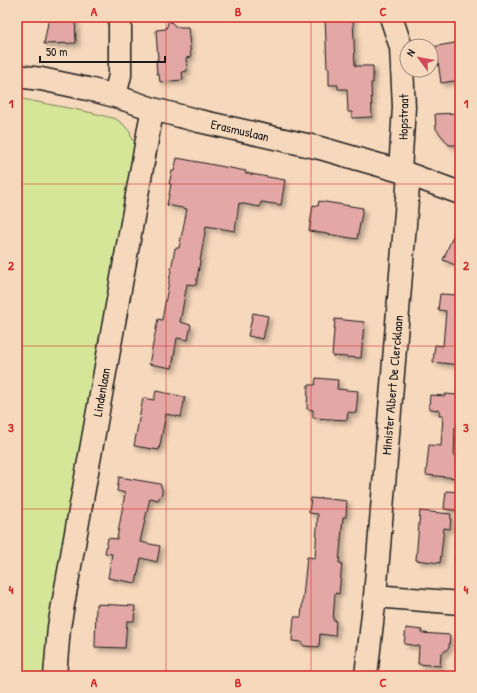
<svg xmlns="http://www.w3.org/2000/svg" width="477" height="693" font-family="'Patrick Hand',sans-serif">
<defs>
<filter id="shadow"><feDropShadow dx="3.5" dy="3.5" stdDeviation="2" flood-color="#0004"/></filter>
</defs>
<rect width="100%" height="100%" fill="#f6d8bc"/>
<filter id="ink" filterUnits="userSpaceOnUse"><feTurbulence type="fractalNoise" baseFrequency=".025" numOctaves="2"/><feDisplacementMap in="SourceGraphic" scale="8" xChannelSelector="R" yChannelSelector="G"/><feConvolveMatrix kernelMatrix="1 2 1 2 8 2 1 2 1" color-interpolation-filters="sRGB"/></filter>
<g filter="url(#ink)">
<path fill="#d6e699" stroke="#79815a" d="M17 98 93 113 116 119 124 125 130 132 132 140H136L106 312 59 563 48 640 45 676H17Z"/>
<path fill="#e3a8a5" stroke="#1c1c1c" filter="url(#shadow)" d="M49 17H75L76 43 44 44Z
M325 17H353L355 66H373V83H371L372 117 352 118V112H348L347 89H338V85H329V68H327Z
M169 20 176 27H188L191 57 186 58 187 71 182 72 183 80 160 82 159 74H157L156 60H158L156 30 166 29Z
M460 42V80L441 83 438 61H434L432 47Z
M460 113V145H449L436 129 435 114Z
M177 158 246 171 245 173 285 180 281 205 261 202 260 207 239 203 235 231 206 226 196 285 187 284 180 322 191 325 188 340 177 338 172 368 149 364 158 319 162 320 175 248H179L187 209 167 205 171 184H169L172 171H174Z
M319 201 363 208 357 239 309 231 313 205 318 206Z
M460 219V267L443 260Z
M440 294 460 295V365L433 362 435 345 443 346 446 311 438 310Z
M253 313 268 316 263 339 248 336Z
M335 319 364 322 361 358 332 356Z
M316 378 338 380 337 389 358 391 356 413 348 412 347 420 313 418V410L307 409 308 385H315Z
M156 391 185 397 181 417 166 414 159 450 134 446 143 398 154 400Z
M445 394 457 395 456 397H460V428L455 427 454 456H457L456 464 458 467 457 478 426 475 429 445 441 446 443 416H439L440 410 429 409 430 395 445 396Z
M119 477 160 484 162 489V493L158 500 150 498 140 542 160 546 157 562 141 558 136 583 108 578 112 554 105 553 108 538 117 539 125 493 117 491Z
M446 491 460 492V511L444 509Z
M311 498 320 499 321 498 347 501 346 517H343L339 563H342L339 594 335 593 333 620H336L335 636 320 634 319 647 304 646 301 642 292 641 294 617H301L307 557 315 558 318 514 309 513Z
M420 511 451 514 450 529 444 528 440 563 416 560Z
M96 604 135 606 134 621H127L125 648 95 647Z
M406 628 422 630 421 633 450 635 449 648 441 654 440 666 418 664 419 646 404 644Z"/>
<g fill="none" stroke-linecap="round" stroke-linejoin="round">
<g stroke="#1c1c1c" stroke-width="25">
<path id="minor" d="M391 17 401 47 404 107 400 171
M17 76 41 79 88 89 115 96 153 109 199 121 320 148 400 171 460 193
M115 96 120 75V17
M375 596 460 603
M55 676 59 627 150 123 153 109
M366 676 375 596 409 175"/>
</g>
<use href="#minor" stroke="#f6d8bc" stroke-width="22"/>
</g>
</g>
<path fill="none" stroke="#d62828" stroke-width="1" stroke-opacity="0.55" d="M166 17V676M311 17V676M17 184H460M17 346H460M17 509H460"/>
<g text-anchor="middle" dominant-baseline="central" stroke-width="4" stroke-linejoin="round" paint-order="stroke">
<g font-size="13" fill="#1c1c1c" stroke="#f6d8bc">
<text transform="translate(403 117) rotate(-89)">Hopstraat</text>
<text transform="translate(240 130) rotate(13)">Erasmuslaan</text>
<text transform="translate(392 385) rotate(-85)">Minister Albert De Clercklaan</text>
<text transform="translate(101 392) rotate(-80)">Lindenlaan</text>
</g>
</g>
<rect width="477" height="693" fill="none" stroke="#f6d8bc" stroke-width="44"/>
<g transform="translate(419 58) rotate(302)"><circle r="19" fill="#f6d8bc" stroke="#9f8d7c"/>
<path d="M0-3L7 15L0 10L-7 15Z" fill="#d1495b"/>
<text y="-6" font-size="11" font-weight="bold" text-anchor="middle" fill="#1c1c1c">N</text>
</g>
<path d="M40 56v6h125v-6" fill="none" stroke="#1c1c1c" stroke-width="2"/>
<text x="46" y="56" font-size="12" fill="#1c1c1c" stroke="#f6d8bc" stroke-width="3" paint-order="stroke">50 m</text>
<rect x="22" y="22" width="433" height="649" fill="none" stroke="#d62828" stroke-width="1.5"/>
<g font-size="13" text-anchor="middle" font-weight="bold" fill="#d62828">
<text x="94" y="16">A</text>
<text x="238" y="16">B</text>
<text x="383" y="16">C</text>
<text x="11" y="108">1</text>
<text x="466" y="108">1</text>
<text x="11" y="270">2</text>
<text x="466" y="270">2</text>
<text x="11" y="432">3</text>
<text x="466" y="432">3</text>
<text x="11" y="594">4</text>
<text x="466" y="594">4</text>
<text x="94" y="687">A</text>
<text x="238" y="687">B</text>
<text x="383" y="687">C</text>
</g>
</svg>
